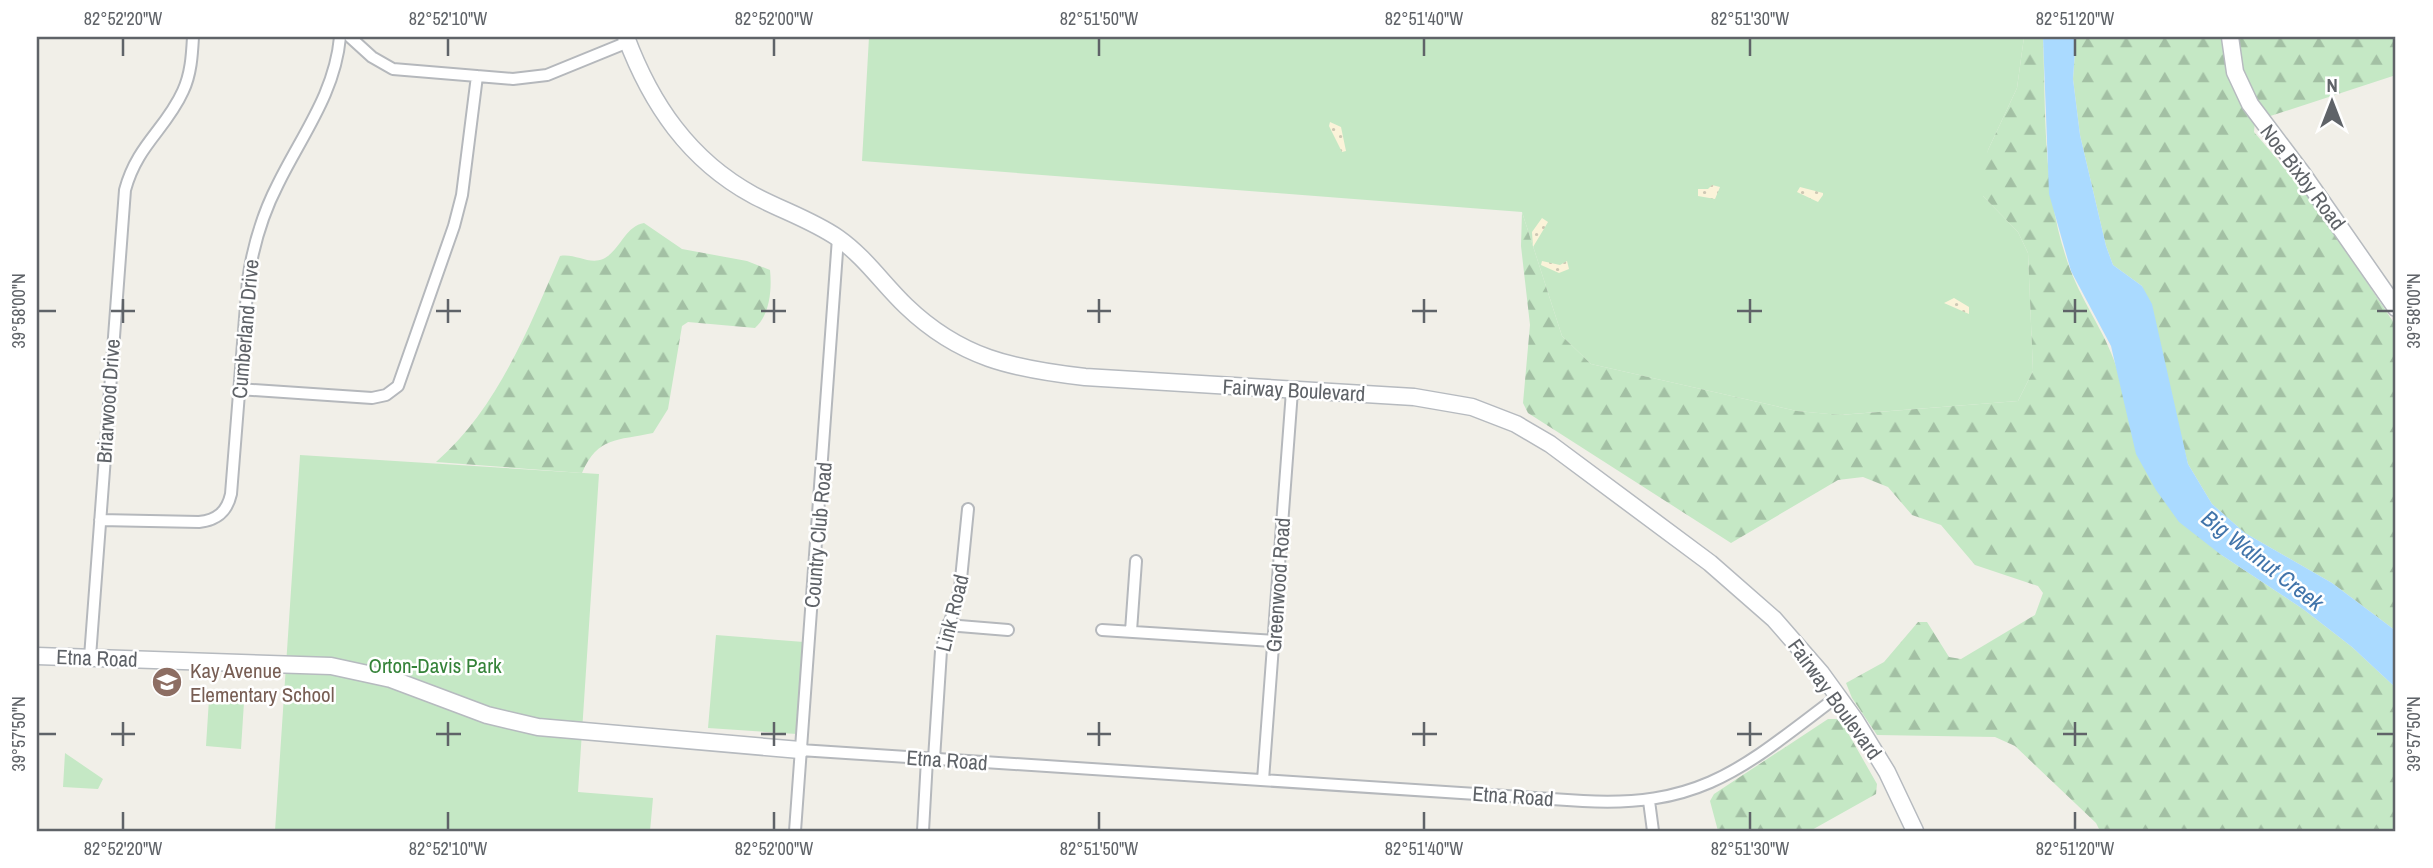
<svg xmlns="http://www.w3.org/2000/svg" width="2433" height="868" font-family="'Archivo Narrow',sans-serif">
<defs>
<pattern id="forest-firs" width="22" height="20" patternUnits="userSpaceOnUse" patternTransform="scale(1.75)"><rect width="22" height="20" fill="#c5e8c5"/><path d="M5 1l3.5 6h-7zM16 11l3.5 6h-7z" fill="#a3c0a4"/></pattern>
<pattern id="sand-dots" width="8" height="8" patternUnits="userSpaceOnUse" patternTransform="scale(1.75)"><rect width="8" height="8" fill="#fbf3d9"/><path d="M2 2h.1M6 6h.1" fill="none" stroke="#cec8b4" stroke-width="1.8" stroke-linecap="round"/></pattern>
</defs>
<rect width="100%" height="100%" fill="#f1efe8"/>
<path fill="#c5e8c5" d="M869 37H2024L2017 88 1988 150 1983 196 2018 232 2028 253 2033 371 2018 401 1839 415 1797 411 1591 364 1562 336 1522 212 862 161Z
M300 455 599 474 578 792 653 798 650 831H275Z
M716 635 804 642 797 734 708 728Z
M209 699 244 702 241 749 206 746Z
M65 753 103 779 98 789 63 787Z"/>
<path fill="url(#forest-firs)" d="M2024 37H2043C2046 117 2042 192 2070 269 2084 306 2108 336 2119 375L2220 554 2303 609 2352 647 2396 688V831H2100L2096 823 2015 746 1995 737 1877 735 1852 698 1846 683 1884 662 1918 622H1927L1949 657 1961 659 2035 615 2043 593 2038 586 1975 565 1941 525 1912 515 1888 487 1863 477 1838 480 1731 543 1528 413 1523 403 1530 325 1521 246 1522 212 1562 336 1591 364 1797 411 1840 415 2018 401 2033 371 2028 253 2018 232 1983 196 1978 181 1988 150 2017 88Z
M2076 37H2396V75L2255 121 2254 132 2312 200 2396 326V631L2332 583 2245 533 2212 504 2188 464 2142 286 2113 265 2106 246 2080 135 2073 79Z
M644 223 682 249 747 261 770 270C772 289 770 315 755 328L688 322 682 326 668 409 653 433C617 441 598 436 582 473L436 462C497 409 528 330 560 256 575 253 589 265 603 259 620 251 625 226 644 223Z
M1828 719H1840L1877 784 1876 794 1810 831H1718L1710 801 1714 794Z"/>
<path fill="url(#sand-dots)" d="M1330 122 1341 127 1346 151 1342 152 1329 126Z
M1712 185 1720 187 1715 199 1698 196V189H1708Z
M1800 187 1823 193V195L1818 202 1797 192Z
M1542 218 1548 222 1533 247 1532 232Z
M1542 261 1560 265 1567 261 1569 269 1559 273 1541 265Z
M1954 298 1969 307V314L1944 303Z"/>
<path fill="#aadaff" d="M2043 37H2076L2073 79 2080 135 2106 246 2113 265 2142 286 2152 304 2188 464 2212 504 2245 533 2332 583 2396 631V688L2352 647 2303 609 2220 554 2179 522 2156 490 2136 454 2111 346 2071 271 2049 194Z"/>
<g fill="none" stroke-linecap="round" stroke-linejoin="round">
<g stroke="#b5b8bc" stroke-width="14">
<path id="street" d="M350 37 372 57 393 69 513 79 547 75 628 42
M239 389 372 398 386 395 398 386 454 226 462 195 477 76
M100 520 199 522C217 520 227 512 231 494L248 280C253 246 262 215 278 184 302 135 335 93 340 37
M947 625 1008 630
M1102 630 1274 641
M1131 631 1136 561
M90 657 125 190C137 145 166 129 183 91 191 74 192 55 193 37
M800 750 1583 801C1704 808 1746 765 1838 696
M934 759 941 651 960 589 968 509
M1263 780 1292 391
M1649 801 1653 831
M795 831 838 238
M923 831 927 759"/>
</g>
<g stroke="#b6babf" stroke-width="19">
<path id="secondary" d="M626 37C651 104 689 160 753 195 781 210 812 220 838 238 865 257 883 284 906 306 960 358 1013 369 1085 377L1414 397 1472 407 1516 424 1550 444 1710 563 1774 619 1821 673 1855 720 1887 772 1915 831
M2230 37 2235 72 2250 104 2302 173 2396 308
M37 656 331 666 391 679 487 715 538 727 800 750"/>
</g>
<use href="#street" stroke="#fff" stroke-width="10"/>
<use href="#secondary" stroke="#fff" stroke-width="16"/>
</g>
<path fill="none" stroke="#5f6368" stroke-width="2.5" d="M123 38V56M448 38V56M774 38V56M1099 38V56M1424 38V56M1750 38V56M2075 38V56M123 299V323M448 299V323M774 299V323M1099 299V323M1424 299V323M1750 299V323M2075 299V323M38 311H56M111 311H135M436 311H461M761 311H786M1087 311H1111M1412 311H1437M1737 311H1762M2063 311H2087M2377 311H2394M123 722V746M448 722V746M774 722V746M1099 722V746M1424 722V746M1750 722V746M2075 722V746M38 734H56M111 734H135M436 734H461M761 734H786M1087 734H1111M1412 734H1437M1737 734H1762M2063 734H2087M2377 734H2394M123 812V830M448 812V830M774 812V830M1099 812V830M1424 812V830M1750 812V830M2075 812V830"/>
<defs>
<g id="school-disc" transform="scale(1.575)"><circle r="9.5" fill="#8d6e63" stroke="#fff"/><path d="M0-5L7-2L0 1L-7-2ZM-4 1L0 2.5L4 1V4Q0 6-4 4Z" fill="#fff"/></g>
</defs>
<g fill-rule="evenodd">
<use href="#school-disc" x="167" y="682"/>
</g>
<g text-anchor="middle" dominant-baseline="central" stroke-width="5" stroke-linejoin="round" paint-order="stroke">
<g font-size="21" fill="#5f6368" stroke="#fff">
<text transform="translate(2303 177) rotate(53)">Noe Bixby Road</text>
<text transform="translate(245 329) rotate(-85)">Cumberland Drive</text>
<text transform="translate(1294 390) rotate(3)">Fairway Boulevard</text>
<text transform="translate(108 401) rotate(-86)">Briarwood Drive</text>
<text transform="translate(818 535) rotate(-85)">Country Club Road</text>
<text transform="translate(1278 585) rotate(-86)">Greenwood Road</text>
<text transform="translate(952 613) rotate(-76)">Link Road</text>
<text transform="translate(97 658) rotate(2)">Etna Road</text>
<text transform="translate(1835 699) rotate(54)">Fairway Boulevard</text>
<text transform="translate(947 760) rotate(4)">Etna Road</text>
<text transform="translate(1513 796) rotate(4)">Etna Road</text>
</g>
<g font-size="21" fill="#348238" stroke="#fff">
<text x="435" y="665">Orton-Davis Park</text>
</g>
<g font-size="21" fill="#785e54" stroke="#fff" text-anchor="start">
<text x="190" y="670">Kay Avenue<tspan x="190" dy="24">Elementary School</tspan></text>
</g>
<g font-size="23" font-style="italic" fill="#4174aa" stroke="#fff">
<text transform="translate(2263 560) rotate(38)">Big Walnut Creek</text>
</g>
</g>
<rect width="2433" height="868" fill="none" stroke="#ffffff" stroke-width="77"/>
<g transform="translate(2332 102)" stroke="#ffffff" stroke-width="5" paint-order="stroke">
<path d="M0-5L12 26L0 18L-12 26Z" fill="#5f6368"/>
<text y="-10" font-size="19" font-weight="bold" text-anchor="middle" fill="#5f6368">N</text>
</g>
<rect x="38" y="38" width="2356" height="792" fill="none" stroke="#5f6368" stroke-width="2.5"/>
<g font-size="18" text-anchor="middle" fill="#5f6368">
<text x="123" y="25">82°52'20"W</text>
<text x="448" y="25">82°52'10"W</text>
<text x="774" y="25">82°52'00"W</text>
<text x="1099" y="25">82°51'50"W</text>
<text x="1424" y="25">82°51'40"W</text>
<text x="1750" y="25">82°51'30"W</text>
<text x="2075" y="25">82°51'20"W</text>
<text transform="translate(19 311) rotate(-90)" y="6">39°58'00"N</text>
<text transform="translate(2414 311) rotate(-90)" y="6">39°58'00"N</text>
<text transform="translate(19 734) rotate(-90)" y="6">39°57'50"N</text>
<text transform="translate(2414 734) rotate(-90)" y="6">39°57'50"N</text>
<text x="123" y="855">82°52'20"W</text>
<text x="448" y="855">82°52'10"W</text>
<text x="774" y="855">82°52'00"W</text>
<text x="1099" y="855">82°51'50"W</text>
<text x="1424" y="855">82°51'40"W</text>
<text x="1750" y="855">82°51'30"W</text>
<text x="2075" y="855">82°51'20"W</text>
</g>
</svg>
